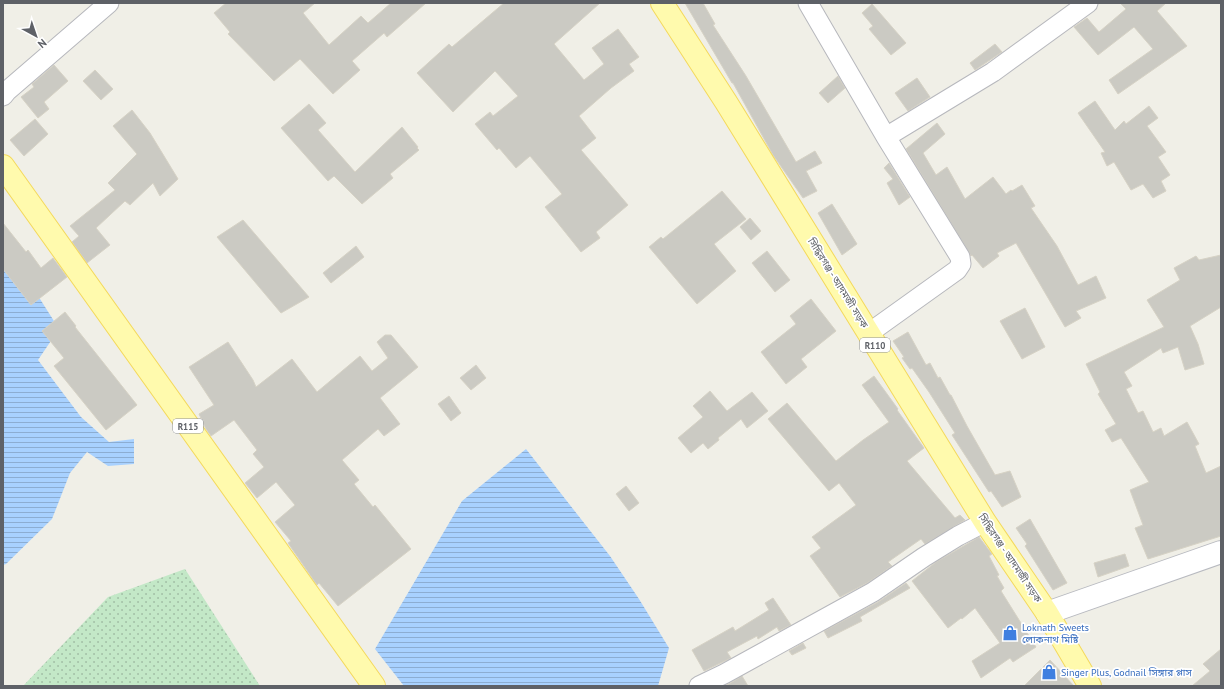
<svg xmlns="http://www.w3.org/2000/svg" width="1224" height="689" font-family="'PT Sans','Noto Sans Bengali',sans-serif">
<defs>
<pattern id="grass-dots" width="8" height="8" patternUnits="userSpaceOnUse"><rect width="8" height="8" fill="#c3e8c7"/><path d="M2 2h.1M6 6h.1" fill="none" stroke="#a2bfa5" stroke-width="1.8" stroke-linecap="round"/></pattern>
<pattern id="water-rules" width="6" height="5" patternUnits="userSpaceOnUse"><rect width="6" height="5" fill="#a8d1ff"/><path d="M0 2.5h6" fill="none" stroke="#8cadd2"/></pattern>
</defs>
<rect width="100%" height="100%" fill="#f0efe7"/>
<path fill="url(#grass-dots)" d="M185 569 260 686H23L108 597Z"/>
<path fill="url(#water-rules)" d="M3 242 11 253 59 329 38 360 81 417 109 442 134 439V464L108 466 87 452 70 473 52 519 6 564 3 565Z
M526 449 610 556 639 599 669 648 658 686H404L375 649 462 501Z"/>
<path fill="#cbcac3" stroke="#d6d2c5" d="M226 3H315L303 13 329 45 361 16 368 23 391 3H426L387 37 384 33 352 61 360 70 333 94 300 59 274 81 228 34 230 32 214 13Z
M504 3H600L554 44 584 80 604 64 592 48 618 29 639 57 629 64 634 71 611 88 579 116 596 138 581 150 628 205 596 232 600 238 581 252 545 207 562 194 530 156 516 168 499 148 497 150 475 124 490 112 493 116 518 96 495 71 453 112 417 73 449 44 452 47Z
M685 3H703L715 24 713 25 746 76 796 162 815 151 822 163 806 171 817 191 803 198 773 155 733 83H732Z
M1120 3H1166L1157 11 1187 46 1118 94 1109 80 1153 49 1134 27 1098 55 1074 27 1087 18 1099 32 1126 9Z
M872 4 906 43 891 55 869 29 873 26 862 13Z
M995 44 1002 52 975 70 970 63Z
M54 65 68 81 44 102 49 109 38 118 21 97 34 87 32 84Z
M95 70 113 89 101 100 83 81Z
M838 76 845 88 828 103 819 93Z
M917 78 930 97 908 111 895 93Z
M1095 101 1115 130 1124 121 1126 124 1149 106 1158 118 1147 126 1166 152 1158 157 1170 175 1161 181 1166 191 1153 198 1143 184 1131 190 1114 162 1107 166 1101 153 1105 152 1078 113Z
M309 104 326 123 318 130 355 172 402 127 418 147 417 148 419 150 390 174 393 178 362 204 334 176 328 181 281 128Z
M132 110 150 133 178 179 160 196 153 183 130 205 125 201 96 228 110 245 87 263 72 242 79 236 70 226 115 190 108 183 137 154 113 126Z
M35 119 48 134 24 156 10 140Z
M937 123 945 134 923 153 936 175 947 167 965 199 993 177 1006 194 1011 190 1012 191 1022 185 1035 206 1031 208 1057 246 1078 285 1096 276 1106 298 1076 311 1081 318 1065 327 1016 243 997 253 999 256 983 268 972 255 971 256 906 149Z
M889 163 910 197 899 205 887 183 893 179 884 168Z
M722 191 746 219 714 244 736 271 697 304 649 247 661 237 663 239Z
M832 204 857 244 842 255 818 213Z
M750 218 761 231 751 240 740 227Z
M243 220 309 297 281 313 217 237Z
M3 223 26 252 28 250 41 268 53 258 67 277 31 305 3 269Z
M356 246 364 257 331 283 323 273Z
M767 251 790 280 775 292 752 263Z
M1221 255V307L1190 326 1198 344 1204 364 1185 370 1178 347 1163 353 1161 348 1124 372 1132 386 1126 389 1138 413 1143 411 1153 432 1161 428 1164 436 1187 422 1199 444 1195 446 1206 473 1221 466V536L1148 559 1135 528 1143 525 1130 490 1149 482 1121 438 1112 442 1105 430 1116 424 1098 394 1100 392 1086 364 1164 327 1147 300 1180 280 1174 268 1196 256 1199 260Z
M811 299 836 331 801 359 807 367 786 384 761 352 796 324 790 316Z
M1025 308 1045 347 1022 359 1000 321Z
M65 312 76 326 75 327 137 405 106 430 54 366 64 358 42 331Z
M908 332 926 365 930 363 938 378 940 377 950 395H951L967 426 995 475 1010 471 1021 497 1002 507 991 491 989 492 952 435 955 433 929 392 912 368 910 369 902 358 904 357 893 341Z
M385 335H391L418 367 380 398 400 424 384 436 378 429 342 460 359 480 354 484 373 507 375 505 411 549 338 606 319 583 317 585 288 543 291 541 275 522 295 505 276 482 257 498 245 483 264 467 253 454 257 450 234 420 211 436 206 429 199 414 214 405 189 367 228 342 253 380 256 387 292 359 317 392 360 356 372 371 388 358 377 342Z
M476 365 486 378 471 390 460 378Z
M874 376 898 409 897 410 924 448 907 461 955 518 960 515 965 520 925 544 921 539 888 562 892 566 867 583 840 597 810 556 821 548 812 537 856 505 839 483 829 491 768 419 787 403 836 461 863 440 889 422 862 385Z
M710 391 727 411 752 392 768 411 747 428 741 419 718 438 719 440 708 449 703 443 691 453 678 438 703 417 693 406Z
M449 396 461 413 451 421 438 404Z
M626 486 639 503 629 511 616 494Z
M1030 519 1067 583 1053 590 1025 546 1027 544 1016 528Z
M979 537 992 554 989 556 999 575 997 576 1004 588 1001 591 1036 647 1013 662 1010 658 981 678 972 661 1000 643 975 608 962 619 961 618 948 628 912 581 936 562Z
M1125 554 1129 566 1098 577 1094 563Z
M906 583 910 588 860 617 862 621 828 638 824 631 878 602Z
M773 598 791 625 779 631 777 627 758 639 757 636 727 652 731 658 704 671 692 650 733 627 735 631 769 610 765 603Z
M803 643 806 648 792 655 789 651Z
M1221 649V686H1192L1210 671 1203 664Z
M1050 660 1074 686H1024Z
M742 676 748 686H724L729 684Z"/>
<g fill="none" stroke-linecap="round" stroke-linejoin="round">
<g stroke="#b7b8bd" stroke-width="21">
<path id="street" d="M808 3 886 137 960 257 961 264 957 270 869 333
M3 96 7 91 109 3
M886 137 993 72 1088 3
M699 686 724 674 873 592 924 557 958 536 985 522"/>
</g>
<g stroke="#b8bac0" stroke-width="24">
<path id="secondary" d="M1047 613 1221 552"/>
</g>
<g stroke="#f4d95c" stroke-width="24">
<path id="primary" d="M662 3 726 102 985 522 1047 613 1090 686
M3 166 374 686"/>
</g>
<use href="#street" stroke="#fff" stroke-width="19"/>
<use href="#secondary" stroke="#fff" stroke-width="22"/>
<use href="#primary" stroke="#fffaad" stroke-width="22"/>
</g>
<defs>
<g id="shop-bare" transform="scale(1.2)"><path d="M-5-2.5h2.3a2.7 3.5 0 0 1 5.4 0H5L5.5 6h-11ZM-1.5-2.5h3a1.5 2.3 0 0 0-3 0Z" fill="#3f7fe0" stroke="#fff" stroke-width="2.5" paint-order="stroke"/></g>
</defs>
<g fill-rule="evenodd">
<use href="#shop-bare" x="1010" y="633"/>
<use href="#shop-bare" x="1049" y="672"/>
</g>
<g text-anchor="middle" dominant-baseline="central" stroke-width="3.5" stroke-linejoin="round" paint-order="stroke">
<g fill="#fff" stroke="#8e9095" stroke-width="1">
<rect x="860" y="338" width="30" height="14" rx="3"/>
<rect x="173" y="419" width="30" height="14" rx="3"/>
</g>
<g font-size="9" font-weight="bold" fill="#5e6167">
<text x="875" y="345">R110</text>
<text x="188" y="426">R115</text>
</g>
<g font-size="10" fill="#5e6167" stroke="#fff">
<text transform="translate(838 283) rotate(58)">সিদ্ধিরগঞ্জ - আদমজী সড়ক</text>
<text transform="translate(1010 558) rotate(56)">সিদ্ধিরগঞ্জ - আদমজী সড়ক</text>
</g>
<g font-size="10" fill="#366cbe" stroke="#fff" text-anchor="start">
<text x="1022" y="627">Loknath Sweets<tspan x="1022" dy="12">লোকনাথ মিষ্টি</tspan></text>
<text x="1061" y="672">Singer Plus, Godnail সিঙ্গার প্লাস</text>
</g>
</g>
<rect width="1224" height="689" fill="none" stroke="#5e6167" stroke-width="8"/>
<g transform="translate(36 36) rotate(140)" stroke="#ffffff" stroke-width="3" paint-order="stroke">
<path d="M0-3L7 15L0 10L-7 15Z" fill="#5e6167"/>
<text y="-6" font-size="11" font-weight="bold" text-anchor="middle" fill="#5e6167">N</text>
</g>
</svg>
